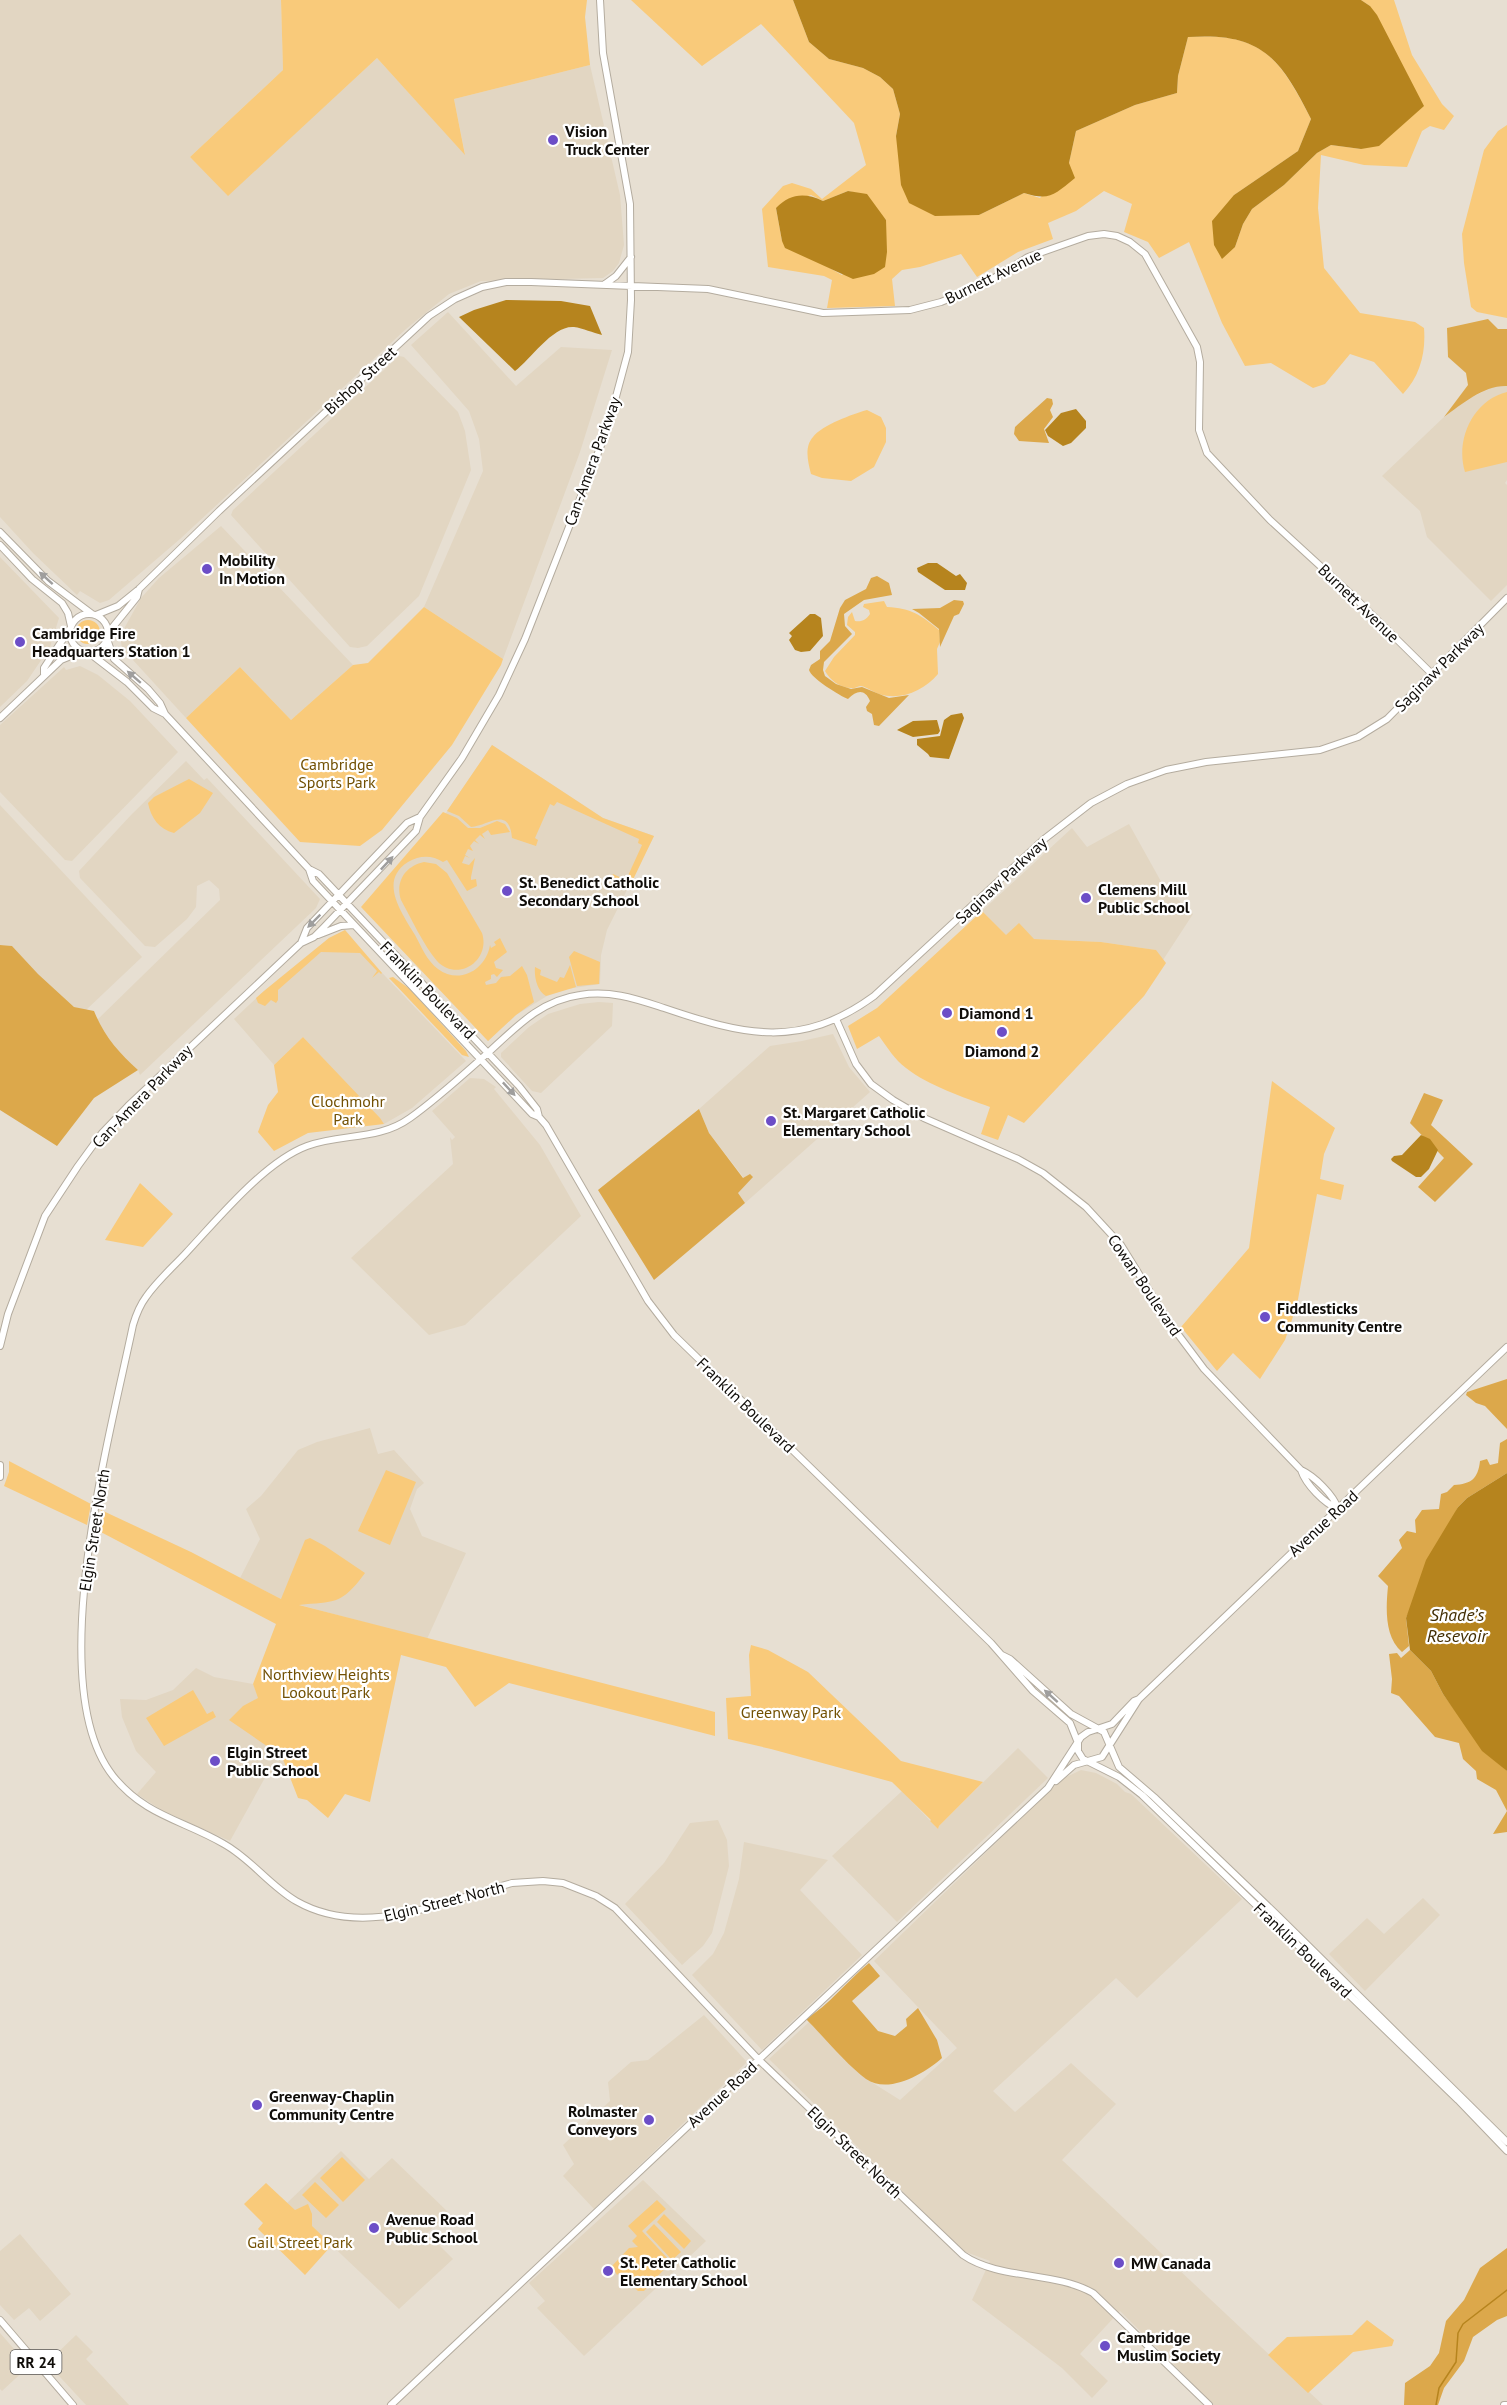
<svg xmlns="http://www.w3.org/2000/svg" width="1507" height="2405" font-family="'PT Sans',sans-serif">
<rect width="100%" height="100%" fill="#e7dfd2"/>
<path fill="#e2d6c2" d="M0 0H281L283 70 190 157 228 195 377 58 465 154 454 99 590 65 620 195 624 245 619 263 613 271 603 278 481 281 449 294 406 329 180 539 109 600 100 603 80 591 77 595 33 553 0 517Z
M448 312 516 386 561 347 612 350 580 452 503 659 424 607 483 471 479 439 469 411 411 345Z
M399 356 404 357 458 412 465 431 471 470 419 596 367 646 358 648 350 647 231 515 233 510Z
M1497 385 1507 386V480L1505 483 1507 485V585L1491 601 1427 537 1420 511 1382 476 1444 417 1464 401Z
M221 526 353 665 291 720 240 667 186 718 122 648 120 636 141 598 159 578Z
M0 557 59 618 50 647 27 681 0 707Z
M80 666 98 675 130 701 178 752 72 861 65 860 0 792V725L64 667 66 670Z
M492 745 603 818 654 836 607 930 601 955 600 984 567 989 547 996 516 1015 488 1041 388 933V879L446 813Z
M186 761 204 780 207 778 320 899 316 908 140 1075 138 1070 117 1051 97 1020 220 900 219 889 209 880 197 886 196 907 187 919 155 947 145 946 80 878 79 871 131 815Z
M0 805 142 957 86 1010 74 1007 38 974 12 946 0 945Z
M1129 824 1163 885 1193 914 1163 960 1155 950 1101 942 1034 939 1006 936 982 911 1072 828 1087 847Z
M345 930 366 956 466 1061 412 1108 384 1124 303 1037 274 1065 234 1019 264 991 329 938Z
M599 1002 613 1003 612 1026 541 1093 532 1091 501 1057V1053L529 1027 548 1014 580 1004Z
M833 1034 849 1067 870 1092 745 1203 737 1193 750 1174 744 1178 709 1133 699 1109 770 1046 802 1041Z
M470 1078 484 1079 496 1087 494 1089 540 1145 581 1216 465 1325 429 1335 351 1258 453 1164 450 1137 452 1140 455 1137 432 1111Z
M370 1428 378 1454 394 1450 424 1483 417 1489 410 1509 422 1536 466 1553 427 1639 285 1601 240 1578 260 1539 246 1509 261 1496 298 1450 317 1442Z
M196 1668 214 1677 253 1684 288 1771 267 1774 230 1841 163 1811 137 1794 156 1772 136 1751 122 1717 120 1699 146 1700 173 1690Z
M1018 1748 1048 1778 897 1922 832 1856 902 1791 938 1829 939 1826Z
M1081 1770 1096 1773 1117 1784 1125 1792 1131 1794 1242 1899 1137 1998 1116 1978 993 2091 1015 2112 1071 2063 1116 2104 1062 2160 1323 2405H1214L1120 2311 1080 2354 1108 2381 1092 2398 1062 2368 972 2300 990 2261 963 2251 769 2059 809 2022 865 2078 900 2100 957 2048 874 1961 1062 1779Z
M718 1820 727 1840 729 1866 712 1933 703 1946 682 1965 625 1904 664 1863 690 1823Z
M744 1842 828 1860 800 1890 862 1955 762 2050 692 1975 713 1954 724 1933 739 1879Z
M1423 1898 1440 1915 1365 1991 1329 1954 1367 1918 1384 1934Z
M704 2015 747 2062 594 2209 563 2176 574 2164 563 2145 610 2101 608 2082 631 2062 648 2060Z
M341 2151 369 2179 392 2158 449 2213 427 2233 453 2259 399 2309 287 2203Z
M643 2180 706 2241 584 2356 537 2308 545 2301 529 2283Z
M20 2234 71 2294 40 2321 29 2308 14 2320 0 2305V2251Z
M0 2333 29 2366 2 2391 0 2389Z
M76 2335 93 2352 86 2359 129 2405H86L47 2363Z"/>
<path fill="#f9ca7a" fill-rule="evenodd" d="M281 0H587L585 17 590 65 454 99 465 155 377 58 228 196 190 157 283 70Z
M631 0H793L809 42 829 59 863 68 880 77 893 89 900 114 896 136 979 215 1024 193 1040 198 1069 163 1076 131 1135 105 1177 93 1178 76 1188 37C1262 32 1279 57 1311 119L1298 151 1234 195 1235 247 1243 224 1252 209 1284 185 1317 153 1331 145 1361 149 1370 6 1361 0H1394L1412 55 1442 104 1454 116 1444 130 1430 126 1422 131 1407 167 1364 165 1321 155 1318 208 1324 268 1360 313 1415 322 1424 328C1426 353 1420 376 1403 394L1374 362 1350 354 1325 384 1313 388 1271 363 1245 366 1222 323 1189 242 1159 258 1148 242 1124 232 1132 204 1104 191 1076 211 1048 223 1053 239 1018 252 977 277 961 254 920 267 902 270 892 279 895 306 827 308 832 280 824 276 768 267 762 209 783 186 792 183 811 189 822 199 866 165 854 123 761 24 702 66ZM848 191 861 194 886 220V234L842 275 782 241 776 208 811 195 823 201Z
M1507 125V318L1477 312 1471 307 1464 263 1462 234 1484 150 1498 131Z
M1507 392V462L1465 472C1455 440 1473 400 1507 392Z
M867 410 881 417 886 428V442L874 467 851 481 822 478 811 474C808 462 804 447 813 437 822 425 853 414 867 410Z
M884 601 887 607C911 608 921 615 939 630L940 642 937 649 938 674C924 691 900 701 879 694 873 692 867 687 861 686 858 686 855 689 852 688 840 688 830 680 825 671L834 657 855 635V632L847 625 848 617 852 612 855 621C862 622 866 620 870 614L869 610 863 607 864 604Z
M424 607 503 659 501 665 452 745 382 830 360 846 300 842 186 718 240 667 291 720 353 665 368 663Z
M76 632a12 12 0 1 1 24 0a12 12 0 1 1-24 0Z
M492 745 603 818 654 836 629 888 611 879 613 874 626 880 642 845 638 843 639 839 557 802 554 806 550 804 535 838 538 840 536 846 512 838C509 805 488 826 471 827L459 816 447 811Z
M189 779 213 793 200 813 174 833C159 829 151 818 148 803L154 797Z
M443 812 457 818 468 828H480L497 821 505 824 510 832 491 835 488 830 482 834 485 839 480 835 475 840 479 844 474 841 470 846 473 851 468 849 465 855 470 858 465 856 462 863 469 865 475 858 471 877V880L476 879 477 886 467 891 447 860 443 862C432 855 420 855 408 862 378 881 402 913 415 935 421 946 427 961 438 969 459 985 486 970 490 945L491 948 496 945 494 942 500 938 507 952 494 962 496 968 503 970 497 977 494 974 491 975V979L485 982 486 985 496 983 501 977 510 976 522 966 527 975 534 1002 516 1015 488 1041 361 907Z
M424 862 436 864 447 873 482 933C491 960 458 983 437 961 424 946 411 918 401 900 395 882 405 866 424 862Z
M982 911 1006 935 1019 923 1034 939 1101 942 1156 950 1166 963 1144 996 1024 1123 1008 1115 998 1140 981 1134 990 1107C963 1097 929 1086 906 1068 895 1060 887 1047 879 1036L857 1049 848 1026 877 1008Z
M345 930 382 973 381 974 379 972 372 978 377 971 360 953 321 952 278 990V1000L276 1003 271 1000 265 1006 258 1003 256 998 264 991 329 938Z
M574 951 600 962 599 984 577 986 569 957Z
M570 965 576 987 546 996C537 991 534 977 535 967L541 970 540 975 557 982 560 977 564 978Z
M393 977 410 989 466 1051 469 1057 462 1055 389 978Z
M303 1037 380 1118 384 1124 308 1133 274 1151 258 1132 268 1105 278 1092 274 1065Z
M1272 1081 1335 1128 1324 1154 1320 1179 1344 1185 1341 1200 1317 1194 1297 1305 1285 1340 1260 1379 1233 1353 1217 1371 1181 1327 1249 1248Z
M140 1183 173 1214 143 1247 105 1240Z
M9 1461 91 1504 87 1525 4 1486 9 1472Z
M386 1470 416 1482 390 1545 358 1531Z
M101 1510 191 1552 281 1599 305 1540 310 1538 325 1546 365 1573C341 1606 334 1601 299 1605L715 1712V1736L509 1683 475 1707 446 1667 401 1655 370 1802 345 1794 328 1818 307 1800 298 1798 279 1749 274 1751 229 1720 243 1706 258 1698 253 1684 276 1624 97 1530Z
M751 1645 768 1650 808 1672 901 1761 983 1782 939 1826 938 1829 930 1821 931 1820 892 1782 771 1749 728 1739 726 1698 751 1696 749 1655Z
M193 1690 207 1714 213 1711 216 1717 164 1746 146 1718Z
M342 2157 365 2180 343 2202 320 2178Z
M315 2182 339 2205 326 2218 302 2195Z
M266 2183 295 2210 308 2204 312 2214V2226L332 2245 305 2275 258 2229 263 2223 244 2204Z
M657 2200 666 2209 642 2231 671 2262 644 2291H638L619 2273 617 2275 612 2266 629 2248 638 2247 632 2241 637 2236 628 2226Z
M664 2214 691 2241 684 2249 657 2222Z
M654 2224 681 2252 672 2260 646 2232Z
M1367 2320 1394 2340 1392 2346 1353 2352 1308 2393 1268 2355 1287 2337 1352 2335Z"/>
<path fill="#dca84b" d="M1488 319 1498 329H1507V386C1484 385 1462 404 1444 417L1468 385 1466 373 1448 357 1447 328Z
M1047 398 1052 399 1053 404 1050 410 1053 417 1044 429 1049 443 1019 441 1014 434 1015 427Z
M877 576 889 583 892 595 864 600 844 614 845 626 852 634 824 662 823 670 825 676 836 684 851 689 862 687 889 698 909 695 879 726 874 725 872 714 867 711 866 707 870 701C865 689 857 690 848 699 840 696 811 678 809 670L811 665 820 659V651L830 641 840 608 845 600 866 589 871 578Z
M954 600 963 601 964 604 959 614 954 616 940 647 939 629 919 613 912 609 940 608Z
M0 945 12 946 38 974 74 1007 94 1011C104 1036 119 1053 138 1070L94 1098 57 1146 0 1110Z
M1424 1093 1443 1100 1431 1125 1473 1164 1435 1202 1418 1187 1444 1158 1410 1123Z
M699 1109 709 1133 743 1178 750 1174 753 1177 738 1193 745 1203 654 1280 598 1190Z
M1507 1379V1429L1485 1406 1476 1403 1466 1395 1467 1392Z
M1507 1439V1473L1467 1498 1458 1507 1406 1618 1409 1646 1402 1652C1384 1637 1386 1607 1388 1586L1378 1576 1402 1548 1399 1540 1407 1531 1416 1533 1415 1520 1422 1510 1439 1509 1441 1494 1447 1492 1454 1485C1471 1484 1478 1479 1480 1461L1487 1459 1490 1465 1498 1463 1500 1443Z
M1410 1650 1431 1671 1443 1694 1459 1716 1507 1771V1832L1493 1834 1507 1811 1496 1790 1477 1779 1476 1771 1463 1759 1459 1743 1435 1737 1399 1696 1391 1693 1392 1679 1389 1654 1397 1653 1401 1658Z
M869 1963 880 1976 852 2001 878 2031 895 2036 907 2026 906 2019 918 2008 937 2040 942 2058C925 2073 889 2095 866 2079 847 2065 823 2036 806 2019 829 2005 847 1981 869 1963Z
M1507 2248V2316L1497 2320 1473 2337 1464 2361 1444 2388 1438 2405H1404L1405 2383 1430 2366 1439 2353 1446 2321 1464 2300 1480 2268Z"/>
<path fill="#b6841e" d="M793 0H1361L1370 6 1377 15 1424 106 1379 146 1361 149 1331 145 1317 153 1284 185 1252 209 1243 224 1235 247 1222 259 1214 245 1212 221 1234 195 1298 151 1311 119C1280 58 1262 32 1188 37L1178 76 1177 93 1135 105 1076 131 1069 163 1075 178C1054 195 1050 201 1024 193L979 215 935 216 909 203 901 185 896 136 900 114 893 89 880 77 863 68 829 59 809 42Z
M848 191 867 194 886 220 887 252 885 267 874 274 853 279 785 248 782 241 776 208C790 194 804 192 823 201Z
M506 300 561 301 590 306 602 335C593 333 583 328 574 327 553 325 531 359 515 371L459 317 474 310Z
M1076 409 1086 421V428L1071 443 1063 446 1048 436 1045 430 1061 413Z
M928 563H937L956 576 960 574 967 583 965 590H945L918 572 917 568Z
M810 614H815L821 618 823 636 810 651 801 652 795 650 789 640 792 636 789 633Z
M962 713 964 718 949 759 930 757 928 754 917 745V739L940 736 944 720 951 715Z
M937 720 940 731 938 734 913 737 897 730 913 721Z
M1421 1135 1430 1139 1438 1150 1429 1169 1421 1177H1416L1392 1161 1391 1159 1394 1156 1402 1155Z
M1507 1473V1771L1482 1751 1443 1694 1431 1671 1410 1650 1406 1618 1426 1560 1458 1507 1467 1498Z"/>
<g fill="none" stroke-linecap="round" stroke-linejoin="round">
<path stroke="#b6841e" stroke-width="1.5" d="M1436 2405 1439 2388 1456 2362 1458 2333 1463 2324 1507 2290"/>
<g stroke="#b4ac9f" stroke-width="8">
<path id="secondary" d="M605 284 616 276 631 257
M0 532 48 581 92 614
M0 545 32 579 62 603 68 613 71 626
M70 633a19 19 0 1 1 38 0a19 19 0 1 1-38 0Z
M96 615 118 606 139 589 219 511 429 316 455 299 482 287 506 282H531L708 289 823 313 910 310 941 302 963 293 989 281 1028 257 1088 236 1104 234 1117 236 1130 242 1145 254 1197 347 1200 362 1199 430 1207 453 1270 520 1352 595 1432 674
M108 633 137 597 139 589
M107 639 114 659 148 689 160 703 165 714 309 869 319 874 519 1086 537 1109 539 1117
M88 652 127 682 153 708 165 714
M44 674V668L69 630
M0 718 61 660 83 651
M309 869 313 881 532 1114 539 1117 546 1125 648 1301 674 1335 991 1643 1033 1691 1070 1723 1078 1743V1751L1083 1759 1119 1777 1142 1795 1458 2100 1507 2151
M318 935 341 926 354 925
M301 943 307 928 407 823 420 817
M836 1019 856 1064 871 1084 893 1100 924 1118 1018 1159 1043 1173 1086 1207 1121 1245 1168 1321 1204 1369 1301 1470C1314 1476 1334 1495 1338 1509
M0 1346 8 1314 45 1216 78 1166 102 1133 128 1106 301 943 314 937 324 927 416 831 420 817 462 758 499 695 525 639 607 430 628 352 631 300 630 204 603 53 600 0
M0 1465V1477
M1301 1470C1306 1485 1324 1503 1338 1509
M1002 1655 1010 1659 1071 1714 1104 1732 1119 1767 1154 1797 1276 1914 1507 2142
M1056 1781 1074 1765 1102 1757 1139 1699 1507 1347
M391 2405 1048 1788 1081 1737 1088 1732 1112 1724 1134 1701 1139 1699
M1209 2405 1093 2293C1054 2271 999 2280 963 2255L759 2060 615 1908 596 1896 563 1883 543 1881 512 1883C443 1901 364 1940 296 1901 269 1885 251 1859 224 1844 183 1820 145 1816 113 1776 41 1685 111 1432 133 1325 136 1315 140 1305 146 1297 157 1281 173 1267 186 1253 217 1220 264 1162 307 1146 342 1133 378 1141 410 1118 438 1098 464 1074 490 1051 517 1026 542 1000 580 995 611 990 636 999 664 1008 744 1035 800 1050 874 996L1043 840 1091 803 1127 784 1166 770 1206 762 1320 750 1358 737 1387 719 1507 598
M1504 2405H1507"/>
</g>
<g stroke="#b4ac9f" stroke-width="8">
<path id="primary" d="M0 2320 73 2405"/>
</g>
<use href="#secondary" stroke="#fff" stroke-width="6"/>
<use href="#primary" stroke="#fff" stroke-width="6"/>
</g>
<defs><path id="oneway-solid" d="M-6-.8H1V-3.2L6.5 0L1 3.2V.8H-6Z" transform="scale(1.5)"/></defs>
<g fill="#9f9e9d">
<use href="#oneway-solid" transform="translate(46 578) rotate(-138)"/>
<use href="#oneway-solid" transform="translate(134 677) rotate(-139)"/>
<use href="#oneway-solid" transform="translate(387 863) rotate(-47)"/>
<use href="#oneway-solid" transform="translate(314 921) rotate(135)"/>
<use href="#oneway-solid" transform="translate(509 1089) rotate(47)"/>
<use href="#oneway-solid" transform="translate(1051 1696) rotate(-138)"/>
</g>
<g fill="#6c4ec7" stroke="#fff" stroke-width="2">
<circle cx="553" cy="140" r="6"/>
<circle cx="207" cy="569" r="6"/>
<circle cx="20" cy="642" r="6"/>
<circle cx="507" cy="891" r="6"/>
<circle cx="1086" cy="898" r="6"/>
<circle cx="947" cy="1013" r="6"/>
<circle cx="1002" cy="1032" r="6"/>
<circle cx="771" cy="1121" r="6"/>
<circle cx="1265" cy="1317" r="6"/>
<circle cx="215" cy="1761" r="6"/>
<circle cx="257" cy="2105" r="6"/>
<circle cx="649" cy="2120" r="6"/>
<circle cx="374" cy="2228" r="6"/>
<circle cx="1119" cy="2263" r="6"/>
<circle cx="608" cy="2271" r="6"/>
<circle cx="1105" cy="2346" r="6"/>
</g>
<g text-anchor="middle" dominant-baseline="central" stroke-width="4.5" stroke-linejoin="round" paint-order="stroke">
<rect fill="#fff" stroke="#585653" stroke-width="1.5" x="10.5" y="2350" width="51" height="24" rx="4.5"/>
<g font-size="15" font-weight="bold" fill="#100d09">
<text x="36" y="2362">RR 24</text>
</g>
<g font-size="16" font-weight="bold" fill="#100d09" stroke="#fff" text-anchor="start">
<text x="565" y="131">Vision<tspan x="565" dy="18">Truck Center</tspan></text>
<text x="219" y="560">Mobility<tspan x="219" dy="18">In Motion</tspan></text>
<text x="32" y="633">Cambridge Fire<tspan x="32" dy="18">Headquarters Station 1</tspan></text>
<text x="519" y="882">St. Benedict Catholic<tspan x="519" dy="18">Secondary School</tspan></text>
<text x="1098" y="889">Clemens Mill<tspan x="1098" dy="18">Public School</tspan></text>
<text x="959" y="1013">Diamond 1</text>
<text x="1002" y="1051" text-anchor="middle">Diamond 2</text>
<text x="783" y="1112">St. Margaret Catholic<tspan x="783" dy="18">Elementary School</tspan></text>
<text x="1277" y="1308">Fiddlesticks<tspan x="1277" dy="18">Community Centre</tspan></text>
<text x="227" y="1752">Elgin Street<tspan x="227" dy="18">Public School</tspan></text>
<text x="269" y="2096">Greenway-Chaplin<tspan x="269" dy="18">Community Centre</tspan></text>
<text x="637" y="2111" text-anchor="end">Rolmaster<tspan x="637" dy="18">Conveyors</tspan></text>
<text x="386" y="2219">Avenue Road<tspan x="386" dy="18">Public School</tspan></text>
<text x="620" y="2262">St. Peter Catholic<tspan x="620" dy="18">Elementary School</tspan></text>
<text x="1131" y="2263">MW Canada</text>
<text x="1117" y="2337">Cambridge<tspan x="1117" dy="18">Muslim Society</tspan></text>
</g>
<g font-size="16" fill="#100d09" stroke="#fff">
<text transform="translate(993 276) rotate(-26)">Burnett Avenue</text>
<text transform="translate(360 380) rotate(-43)">Bishop Street</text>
<text transform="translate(592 461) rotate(-70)">Can-Amera Parkway</text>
<text transform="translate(1359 603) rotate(44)">Burnett Avenue</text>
<text transform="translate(1439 667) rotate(-45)">Saginaw Parkway</text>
<text transform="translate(1001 880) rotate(-43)">Saginaw Parkway</text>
<text transform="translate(428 990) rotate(46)">Franklin Boulevard</text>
<text transform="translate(142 1096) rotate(-46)">Can-Amera Parkway</text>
<text transform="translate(1145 1285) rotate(56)">Cowan Boulevard</text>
<text transform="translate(746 1405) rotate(44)">Franklin Boulevard</text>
<text transform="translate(1323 1523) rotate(-43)">Avenue Road</text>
<text transform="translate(94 1530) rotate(-81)">Elgin Street North</text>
<text transform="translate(444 1901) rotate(-14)">Elgin Street North</text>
<text transform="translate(1303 1950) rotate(44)">Franklin Boulevard</text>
<text transform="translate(722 2094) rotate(-43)">Avenue Road</text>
<text transform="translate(855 2152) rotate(44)">Elgin Street North</text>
</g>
<g font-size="16" fill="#725003" stroke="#fff">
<text x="337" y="764">Cambridge<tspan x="337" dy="18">Sports Park</tspan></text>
<text x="348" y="1101">Clochmohr<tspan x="348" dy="18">Park</tspan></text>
<text x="326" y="1674">Northview Heights<tspan x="326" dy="18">Lookout Park</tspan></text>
<text x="791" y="1712">Greenway Park</text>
<text x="300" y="2242">Gail Street Park</text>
</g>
<g font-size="18" font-style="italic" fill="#432e04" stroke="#fff">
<text x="1457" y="1614">Shade’s<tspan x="1457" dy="21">Resevoir</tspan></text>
</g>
</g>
</svg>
